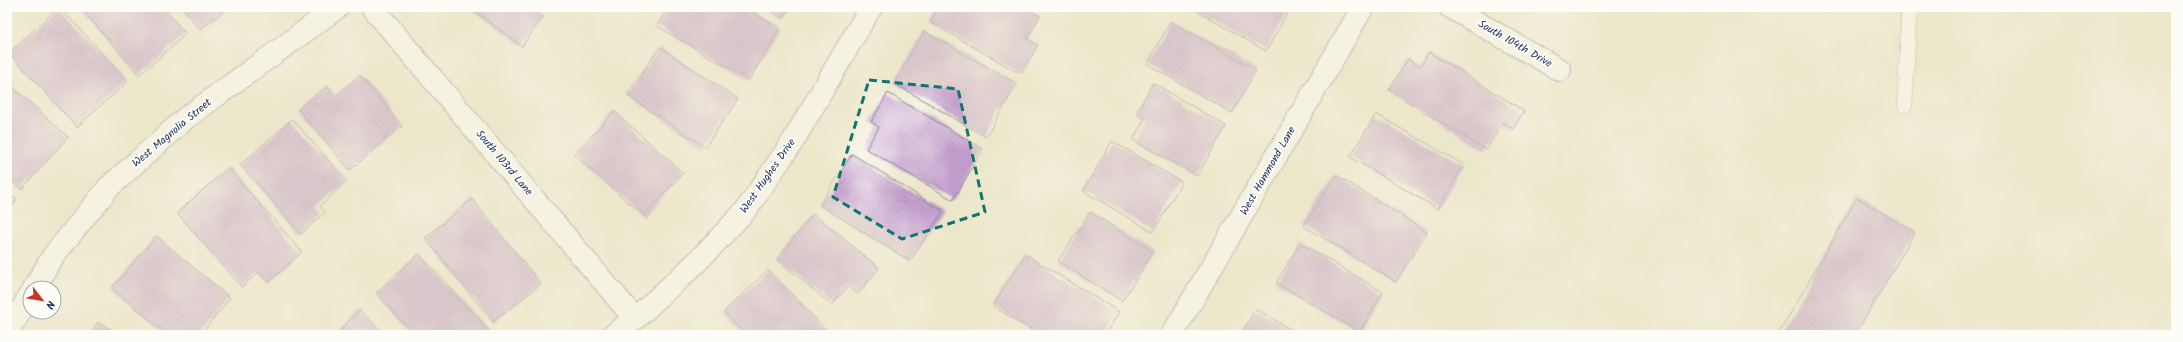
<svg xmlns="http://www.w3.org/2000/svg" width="2183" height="342" font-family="Kalam,sans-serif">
<defs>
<pattern id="building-back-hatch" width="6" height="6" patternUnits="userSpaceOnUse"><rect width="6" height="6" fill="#c7a1d0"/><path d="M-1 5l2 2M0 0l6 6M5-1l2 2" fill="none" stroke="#a184ac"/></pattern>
</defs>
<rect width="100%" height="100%" fill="#fdfcf7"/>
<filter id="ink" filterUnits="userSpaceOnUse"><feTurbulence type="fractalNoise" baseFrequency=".025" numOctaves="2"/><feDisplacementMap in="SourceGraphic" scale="8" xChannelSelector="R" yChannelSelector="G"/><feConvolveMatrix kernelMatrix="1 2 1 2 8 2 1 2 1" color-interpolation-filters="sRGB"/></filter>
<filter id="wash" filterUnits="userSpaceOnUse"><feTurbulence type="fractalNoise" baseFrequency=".012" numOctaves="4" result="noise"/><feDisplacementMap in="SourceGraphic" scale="16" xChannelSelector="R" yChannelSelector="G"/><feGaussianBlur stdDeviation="0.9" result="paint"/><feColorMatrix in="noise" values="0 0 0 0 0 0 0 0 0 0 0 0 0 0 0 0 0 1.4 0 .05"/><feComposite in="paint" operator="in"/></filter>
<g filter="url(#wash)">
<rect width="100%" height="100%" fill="#ece7cb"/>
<g id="blocks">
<path fill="url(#building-back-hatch)" d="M59 7 128 81 77 127 9 53Z
M80 7H163L186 34 139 75Z
M182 7H229L200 30Z
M468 7H532L531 9 543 17 522 46Z
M668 7H744L780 28 749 80 657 26Z
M764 7H790L783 19Z
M938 7H1025L1040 16 1027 39 1038 45 1021 74 930 22Z
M1190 7H1291L1266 51Z
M1171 21 1256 70 1232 113 1147 64Z
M924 31 1017 84 986 137 894 83Z
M660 47 738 99 705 147 627 95Z
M1429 52 1524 111 1513 129 1503 122 1486 150 1389 90 1408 59 1420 67Z
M360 75 402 126 350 170 298 109 327 86 335 96Z
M7 82 68 137 22 189 7 176Z
M1153 83 1226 126 1197 176 1133 140 1145 118 1136 113Z
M888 93 983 149 953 200 866 149 879 127 871 122Z
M614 111 683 173 644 216 574 155Z
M1376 114 1464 165 1438 209 1350 157Z
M292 119 347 181 320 206 325 212 301 234 240 165Z
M1112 141 1182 182 1153 232 1083 191Z
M852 154 943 211 910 261 820 205Z
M228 168 302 252 268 283 259 272 242 287 177 213Z
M1336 175 1427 232 1396 282 1304 226Z
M7 193 17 199 7 214Z
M1857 198 1915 232 1855 335H1778Z
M472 199 541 284 493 322 425 238Z
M1090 212 1153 252 1122 301 1058 261Z
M813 214 879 268 858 294 848 286 832 305 777 259Z
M156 236 230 298 200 335H168L112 288Z
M1300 243 1383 292 1360 332 1276 283Z
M419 254 493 335H414L376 293Z
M1025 254 1119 312 1105 335H1040L993 306Z
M768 270 831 335H746L724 312Z
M1256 309 1300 335H1240Z
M359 310 386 335H336Z
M98 322 121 335H90Z"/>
</g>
</g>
<g filter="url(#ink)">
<use href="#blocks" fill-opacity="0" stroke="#848b94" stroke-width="1"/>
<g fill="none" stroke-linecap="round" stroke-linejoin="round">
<g stroke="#848b94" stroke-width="16">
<path id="service" d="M1905 105 1909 7"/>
</g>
<g stroke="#848b94" stroke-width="24">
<path id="minor" d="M372 7 635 319
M1450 7 1560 70
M34 288 53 256 109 187 186 118 338 7
M7 334 30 295
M613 335 635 319 696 263 746 210 793 141 871 7
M1172 335 1363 7"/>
</g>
<use href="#service" stroke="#fff" stroke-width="15"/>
<use href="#minor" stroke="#fff" stroke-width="22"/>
</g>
</g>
<path d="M0 0H2183V342H0ZM869 80 958 89 985 212 902 239 833 197Z" fill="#ece7cb" fill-opacity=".55" fill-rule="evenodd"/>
<path fill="none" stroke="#0f766e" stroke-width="3" stroke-dasharray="8 5" stroke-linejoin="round" d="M869 80 958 89 985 212 902 239 833 197Z"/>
<g text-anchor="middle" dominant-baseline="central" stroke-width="4" stroke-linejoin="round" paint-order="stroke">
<g font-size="11" fill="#1b2f5e" stroke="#fdfcf7">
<text transform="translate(1515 44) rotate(30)">South 104th Drive</text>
<text transform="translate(172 133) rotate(-40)">West Magnolia Street</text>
<text transform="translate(504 163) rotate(50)">South 103rd Lane</text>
<text transform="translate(1268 171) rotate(-60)">West Hammond Lane</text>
<text transform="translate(768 176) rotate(-55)">West Hughes Drive</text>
</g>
</g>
<rect width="2183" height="342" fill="none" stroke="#fdfcf7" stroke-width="24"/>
<g transform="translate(42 300) rotate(121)"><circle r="19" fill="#fdfcf7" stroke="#a3aaba"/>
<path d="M0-3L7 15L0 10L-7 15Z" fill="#c8321e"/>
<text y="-6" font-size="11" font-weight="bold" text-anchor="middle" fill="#1b2f5e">N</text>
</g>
</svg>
